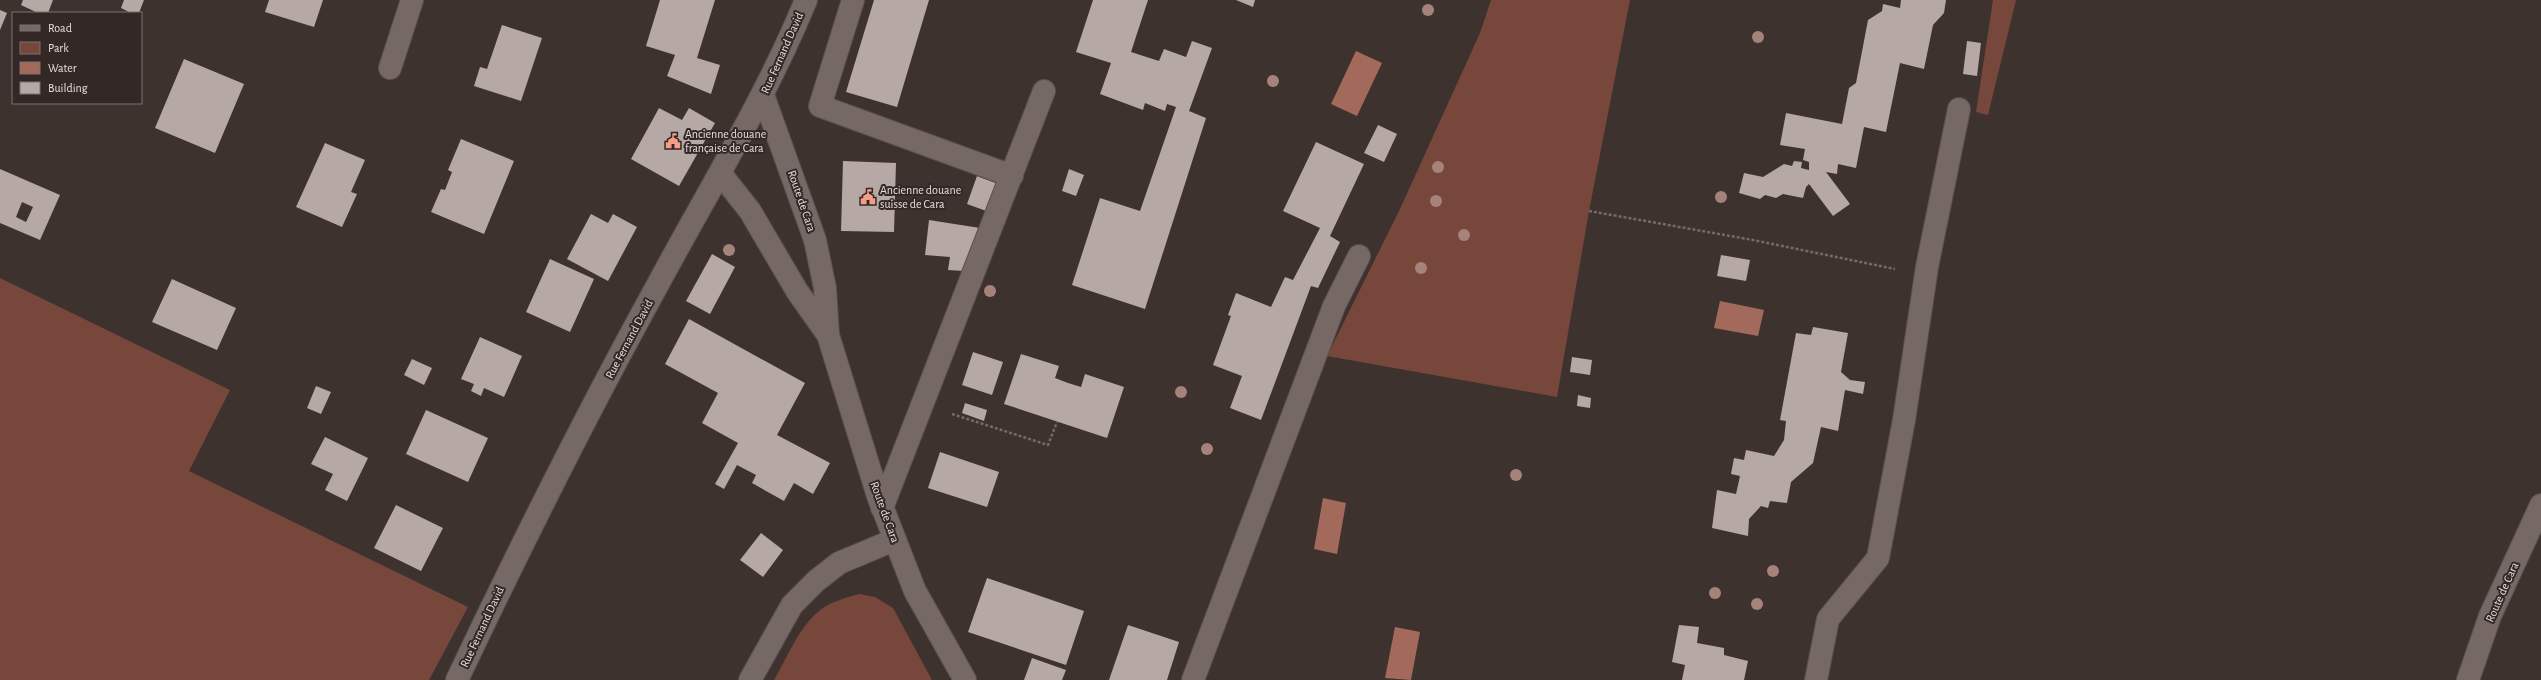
<svg xmlns="http://www.w3.org/2000/svg" width="2541" height="680" font-family="'Alegreya Sans',sans-serif">
<rect width="100%" height="100%" fill="#3e322f"/>
<path fill="#77473b" d="M1491 0H1630L1589 211 1557 397 1327 356 1399 211 1480 33Z
M1993 0H2016L1988 115 1976 112Z
M0 278 230 390 189 471 468 607 429 680H0Z
M859 594 875 597 893 608 932 680H774C787 658 799 627 819 611 830 602 845 598 859 594Z"/>
<path fill="#a36a5c" d="M1356 51 1382 63 1357 116 1331 104Z
M1720 301 1764 310 1758 336 1714 328Z
M1323 498 1346 503 1337 554 1314 549Z
M1395 627 1420 632 1411 680 1385 678Z"/>
<path fill="#b6a8a4" fill-rule="evenodd" d="M23 0H53L48 13H38L21 5Z
M124 0H144L139 13H131L121 8Z
M269 0H323L314 27 265 12Z
M660 0H715L697 58 720 65 711 94 667 76 675 55 646 46Z
M874 0H929L897 107 846 92Z
M1093 0H1148L1131 52 1159 61 1164 49 1186 57 1192 41 1212 48 1189 111 1206 118 1145 309 1072 285 1100 198 1140 211 1176 107 1167 104 1165 111 1145 103 1143 110 1100 94 1111 63 1076 52Z
M1236 0H1255L1253 7Z
M1901 0H1946L1944 13 1933 25 1924 69 1900 63 1886 132 1864 127 1856 168 1838 164 1837 174 1826 172 1850 204 1833 216 1809 184 1806 187 1803 198 1783 194 1776 198 1765 195 1760 199 1739 193 1744 173 1763 177 1784 164 1792 166 1794 161 1802 162 1801 168 1809 170V162L1803 160 1805 149 1780 145 1786 113 1842 124 1849 88 1856 83 1868 20 1882 11 1883 4 1900 8Z
M0 10 7 13 0 30Z
M502 25 542 38 521 101 474 86 480 67 487 69Z
M1967 41 1981 43 1977 76 1963 74Z
M184 59 244 84 215 153 155 128Z
M659 108 682 120 689 108 715 123 679 186 631 159Z
M1378 125 1397 134 1384 162 1364 153Z
M461 139 514 161 484 234 431 212 441 189 445 190 452 172 448 170Z
M1316 142 1364 164 1330 236 1340 242 1318 288 1311 286 1261 420 1230 408 1242 376 1213 365 1231 316 1228 315 1236 293 1271 307 1285 277 1293 280 1320 228 1283 211Z
M325 143 365 160 351 192 357 194 342 227 296 207Z
M843 161 896 163 894 232 841 231Z
M0 169 60 195 40 240 0 223ZM22 202 33 207 26 222 16 217Z
M1069 169 1084 175 1076 196 1062 191Z
M977 176 998 184 989 212 967 204Z
M591 214 608 223 613 214 637 227 608 281 567 259Z
M929 220 980 228 964 271 948 270 950 257 925 255Z
M712 254 735 267 710 314 686 301Z
M1721 255 1750 260 1746 281 1717 276Z
M550 259 594 279 570 332 526 312Z
M172 279 236 308 217 350 152 322Z
M689 319 805 383 777 435 830 463 813 494 794 483 784 501 752 483 756 475 737 465 724 489 715 484 738 443 702 423 718 393 665 364Z
M1813 327 1848 333 1841 372 1850 380 1865 382 1863 394 1845 390 1838 431 1821 427 1813 463 1791 482 1787 503 1770 501 1768 508 1761 506 1749 519 1748 536 1712 528 1717 490 1736 494 1740 476 1731 474 1734 458 1744 460 1746 450 1774 456 1784 440 1786 421 1780 420 1796 333 1811 335Z
M480 337 522 356 504 397 484 388 481 396 471 391 474 384 461 379Z
M973 352 1003 362 992 395 962 385Z
M1021 354 1059 366 1055 378 1068 383 1081 387 1085 374 1124 387 1107 438 1004 404Z
M1572 357 1592 360 1590 375 1570 372Z
M412 359 432 368 424 385 404 375Z
M316 386 331 392 321 414 307 408Z
M1578 395 1591 398 1590 408 1577 406Z
M965 403 987 410 984 421 962 413Z
M426 410 488 438 468 482 406 454Z
M325 437 368 458 347 501 325 490 333 474 311 464Z
M940 452 999 472 987 507 928 488Z
M396 505 443 528 421 571 374 548Z
M761 533 783 550 763 577 740 560Z
M987 578 1084 611 1066 665 968 632Z
M1128 625 1179 642 1167 680H1109Z
M1679 625 1699 627 1697 643 1724 648V655L1748 661 1744 680H1682L1685 665 1672 662Z
M1032 658 1066 670 1062 680H1024Z"/>
<g fill="none" stroke-linecap="round" stroke-linejoin="round">
<g stroke="#5a514f" stroke-width="24">
<path id="minor" d="M853 0 820 106 1012 176
M390 68 412 0
M763 95 815 240 825 288 828 335 878 496 915 591 965 680
M720 173 750 211 797 291 828 335
M882 508 1044 91
M457 680C520 547 586 415 657 286 708 191 765 100 806 0
M750 680 792 605 816 581 839 563 894 540
M1193 680 1334 306 1359 256
M1816 680 1828 619 1878 558 1904 420 1927 267 1959 109
M2468 680 2490 616 2541 505"/>
</g>
<path stroke="#756a68" stroke-width="2.5" stroke-dasharray="3 2" stroke-linecap="butt" d="M1589 211 1753 240 1895 269
M952 414 1048 445 1057 422"/>
<use href="#minor" stroke="#756865" stroke-width="22"/>
</g>
<g fill="#a5837a">
<circle cx="1428" cy="10" r="6"/>
<circle cx="1758" cy="37" r="6"/>
<circle cx="1273" cy="81" r="6"/>
<circle cx="1438" cy="167" r="6"/>
<circle cx="1721" cy="197" r="6"/>
<circle cx="1436" cy="201" r="6"/>
<circle cx="1464" cy="235" r="6"/>
<circle cx="729" cy="250" r="6"/>
<circle cx="1421" cy="268" r="6"/>
<circle cx="990" cy="291" r="6"/>
<circle cx="1181" cy="392" r="6"/>
<circle cx="1207" cy="449" r="6"/>
<circle cx="1516" cy="475" r="6"/>
<circle cx="1773" cy="571" r="6"/>
<circle cx="1715" cy="593" r="6"/>
<circle cx="1757" cy="604" r="6"/>
</g>
<defs>
<g id="civic-bare" transform="scale(1.2)"><path d="M-.6-6.5H3V-4.5H.6V-3L4-1V1h2V6H-6V1h2V-1L-.6-3ZM-1.2 2.5V6h2.4V2.5Z" fill="#f49e88" stroke="#332826" stroke-width="2.5" paint-order="stroke"/></g>
</defs>
<g fill-rule="evenodd">
<use href="#civic-bare" x="673" y="141"/>
<use href="#civic-bare" x="868" y="197"/>
</g>
<g text-anchor="middle" dominant-baseline="central" stroke-width="4" stroke-linejoin="round" paint-order="stroke">
<g font-size="12" fill="#e6dedd" stroke="#332826">
<text transform="translate(782 53) rotate(-66)">Rue Fernand David</text>
<text transform="translate(802 201) rotate(71)">Route de Cara</text>
<text transform="translate(629 339) rotate(-62)">Rue Fernand David</text>
<text transform="translate(885 512) rotate(70)">Route de Cara</text>
<text transform="translate(2502 592) rotate(-66)">Route de Cara</text>
<text transform="translate(482 627) rotate(-65)">Rue Fernand David</text>
</g>
<g font-size="12" fill="#e6dedd" stroke="#332826" text-anchor="start">
<text x="685" y="134">Ancienne douane<tspan x="685" dy="14">française de Cara</tspan></text>
<text x="880" y="190">Ancienne douane<tspan x="880" dy="14">suisse de Cara</tspan></text>
</g>
</g>
<rect x="12" y="12" width="130" height="92" fill="#332826" stroke="#7b716f"/>
<rect x="20" y="25" width="20" height="6" fill="#756865" stroke="#7b716f"/>
<text x="48" y="32" font-size="12" fill="#e6dedd">Road</text>
<rect x="20" y="42" width="20" height="12" fill="#77473b" stroke="#7b716f"/>
<text x="48" y="52" font-size="12" fill="#e6dedd">Park</text>
<rect x="20" y="62" width="20" height="12" fill="#a36a5c" stroke="#7b716f"/>
<text x="48" y="72" font-size="12" fill="#e6dedd">Water</text>
<rect x="20" y="82" width="20" height="12" fill="#b6a8a4" stroke="#7b716f"/>
<text x="48" y="92" font-size="12" fill="#e6dedd">Building</text>
</svg>
